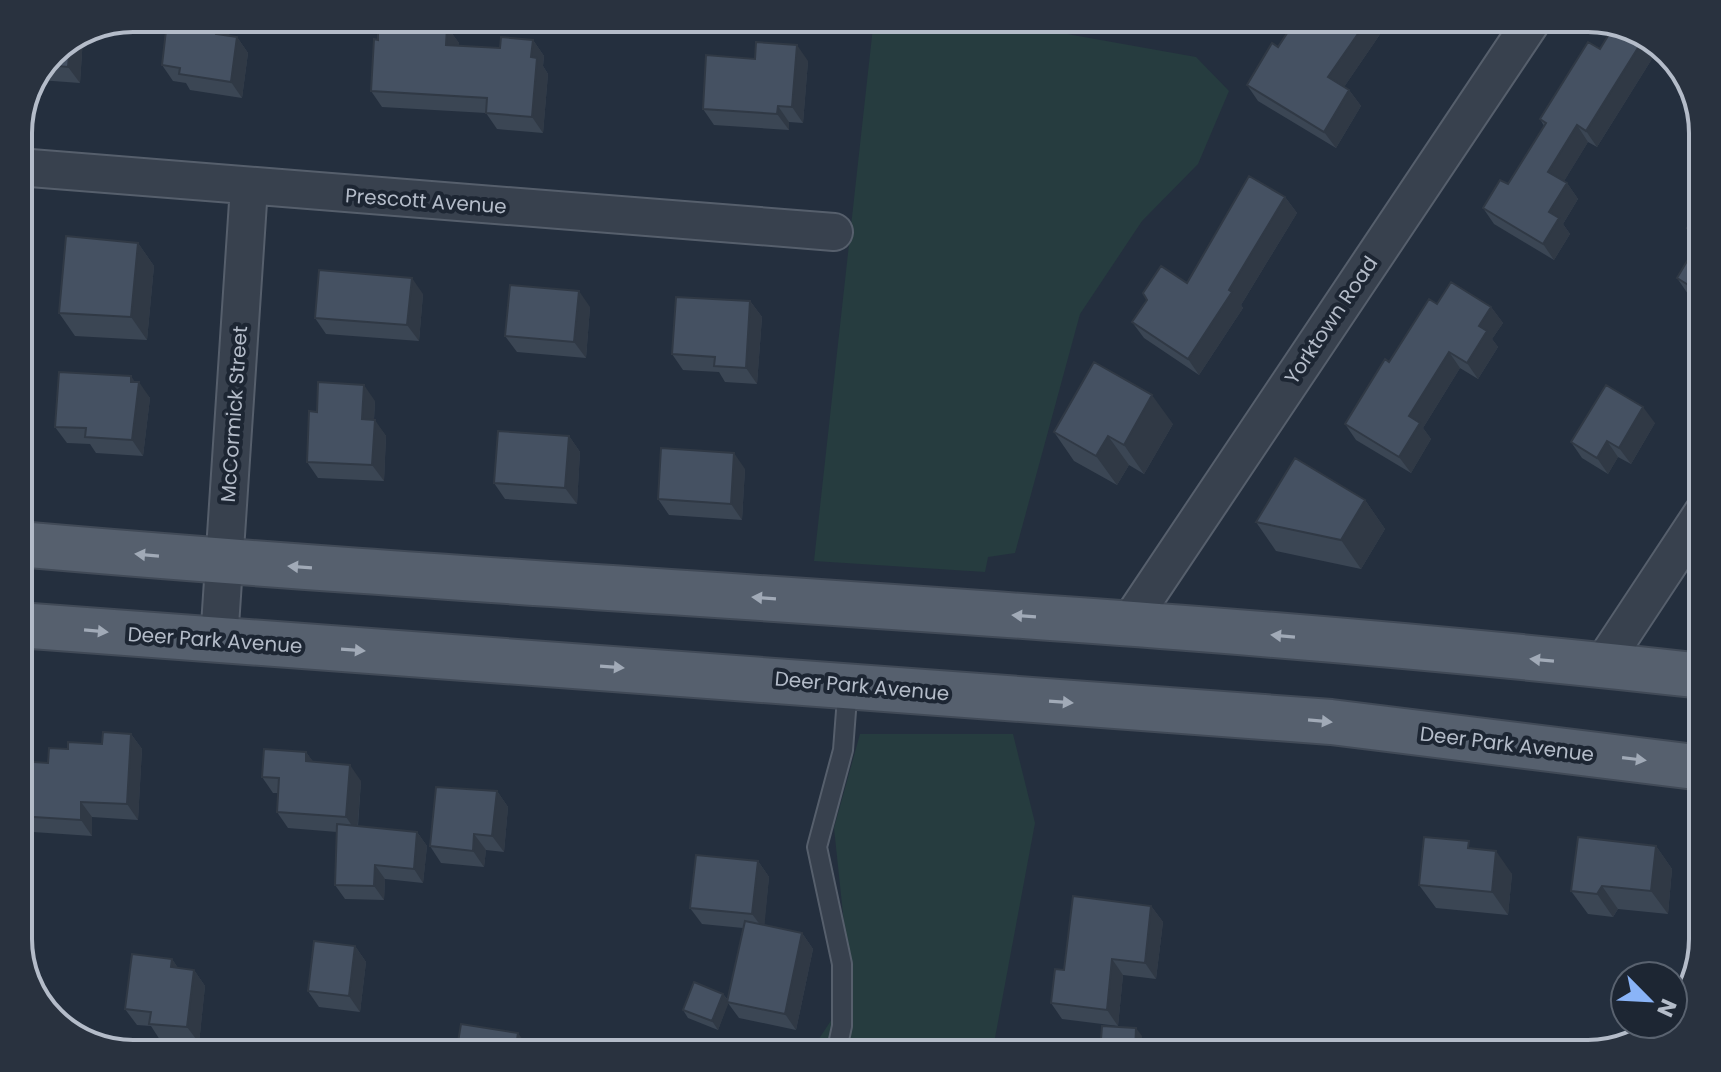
<svg xmlns="http://www.w3.org/2000/svg" width="1721" height="1072" font-family="Poppins,sans-serif">
<rect width="100%" height="100%" fill="#242f3e"/>
<path fill="#263c3f" d="M874 18 1039 29 1196 57 1229 91 1198 164 1142 221 1080 314 1015 553 988 557 985 572 814 561Z
M860 734H1013L1035 823 992 1054H809L851 990 834 828Z"/>
<g fill="none" stroke-linecap="round" stroke-linejoin="round">
<g stroke="#565f6c" stroke-width="22">
<path id="lane" d="M836 1054 842 1026V964L817 847 843 750 848 685"/>
</g>
<g stroke="#565f6c" stroke-width="40">
<path id="street" d="M18 167 834 232
M1129 623 1534 18
M219 641 249 187
M1602 665 1703 512"/>
</g>
<g stroke="#414a57" stroke-width="48">
<path id="primary" d="M18 544C579 593 1143 613 1703 676
M18 625 1331 722 1703 768"/>
</g>
<use href="#lane" stroke="#38414e" stroke-width="18"/>
<use href="#street" stroke="#38414e" stroke-width="36"/>
<use href="#primary" stroke="#56606e" stroke-width="44"/>
</g>
<path fill="#3b4654" d="M1297 18H1382L1387 24 1344 87 1349 90 1361 106 1336 148 1258 101 1247 85 1278 47Z
M185 24 230 28 229 36 237 37 248 53 242 98 190 90 186 83 173 81 162 65Z
M447 27 459 43 458 46 500 48 533 40 544 56 543 66 548 74 543 133 497 129 486 113 382 107 371 91 378 40Z
M1652 37 1660 46 1597 147 1588 142 1564 181 1567 183 1578 199 1563 224 1570 234 1554 260 1494 224 1483 208 1508 184 1544 126 1540 119 1600 49Z
M83 38 80 83 39 80 52 51Z
M755 59 808 61 803 123 789 122V130L714 125 703 109Z
M1285 197 1297 213 1241 305 1243 308 1199 375 1144 338 1132 322 1187 283Z
M1703 202V303L1688 294 1677 278 1698 243 1687 228Z
M138 243 154 266 147 340 75 336 59 313Z
M423 294 419 341 326 334 315 318Z
M750 301 762 317 757 384 725 382 719 372 683 370 672 354Z
M1437 304 1491 307 1503 323 1492 339 1498 347 1478 379 1460 368 1423 428 1431 439 1411 473 1356 440 1345 424 1389 362Z
M590 307 586 358 517 352 505 336Z
M136 382 150 398 143 456 96 453 90 444 67 443 55 427Z
M375 401 374 420 386 436 384 481 318 478 307 462 317 412Z
M1655 423 1631 464 1618 457 1608 474 1582 458 1571 442Z
M1173 424 1144 474 1129 465 1117 485 1074 461 1054 432Z
M569 436 580 452 577 504 505 499 494 483Z
M745 469 742 520 669 515 658 499Z
M1365 500 1385 529 1361 569 1276 551 1256 522Z
M131 734 142 749 138 820 92 817V836L18 831V761L48 763 68 749 102 744Z
M306 752 313 762 361 781 358 826 417 832 427 846 423 883 385 879 384 900 345 899 335 885 337 832 288 828 277 812 278 793H273L262 777Z
M497 791 508 807 504 852 486 850 484 867 441 863 430 846Z
M1656 846 1672 869 1668 914 1618 909 1613 917 1588 914 1571 891Z
M1474 849 1512 874 1508 915 1436 908 1419 885Z
M758 861 769 877 764 925 802 933 813 949 796 1030 739 1018 728 1003 718 1030 688 1018 683 1010 723 994 728 1000 743 928 702 924 690 908Z
M1151 906 1163 922 1156 979 1123 975 1118 1026 1062 1019 1051 1003 1064 970Z
M355 946 366 962 360 1012 319 1007 308 991Z
M172 959 178 968 194 970 205 986 199 1043 160 1040 151 1026 137 1025 125 1009Z"/>
<path fill="#303945" d="M218 18H223L230 28 227 50 216 34Z
M1369 18H1382L1387 24 1340 93 1328 77Z
M447 27 459 43 458 61 446 45Z
M1646 35 1652 37 1660 46 1597 147 1586 131Z
M237 37 248 53 242 98 231 82Z
M83 38 80 83 68 67 70 44Z
M533 40 544 56 543 66 548 74 543 133 532 117 531 57Z
M797 45 808 61 803 123 792 107Z
M1349 90 1361 106 1336 148 1324 132Z
M778 106 789 122V130L777 114Z
M1577 125 1588 142 1560 188 1548 172Z
M1567 183 1578 199 1563 224 1570 234 1554 260 1543 244 1549 212Z
M1285 197 1297 213 1241 305 1243 308 1199 375 1188 359Z
M138 243 154 266 147 340 131 317Z
M18 249 21 252 18 292Z
M412 278 423 294 419 341 407 325Z
M579 291 590 307 586 358 574 342Z
M750 301 762 317 757 384 746 368Z
M1491 307 1503 323 1492 339 1498 347 1478 379 1467 363 1479 326Z
M1449 352 1460 368 1423 428 1431 439 1411 473 1399 457 1409 416Z
M131 376 138 386 139 382 150 398 143 456 132 440Z
M364 385 375 401 373 435 362 419Z
M1152 395 1173 424 1144 474 1124 445Z
M1643 407 1655 423 1631 464 1619 448Z
M375 420 386 436 384 481 372 465Z
M569 436 580 452 577 504 565 488Z
M1108 436 1129 465 1117 485 1096 456Z
M1607 441 1618 457 1608 474 1597 458Z
M734 453 745 469 742 520 731 504Z
M1365 500 1385 529 1361 569 1341 540Z
M131 734 142 749 138 820 127 804Z
M306 752 318 768 306 761Z
M350 765 361 781 357 833 346 817Z
M497 791 508 807 504 852 492 836Z
M81 802 92 817V836L81 820Z
M417 832 427 846 423 883 414 869Z
M474 834 486 850 484 867 473 851Z
M1656 846 1672 869 1668 914 1651 891Z
M1496 851 1512 874 1508 915 1492 892Z
M758 861 769 877 764 930 752 914Z
M375 865 385 879 384 900 374 886Z
M1602 886 1618 909 1613 917 1597 894Z
M1151 906 1163 922 1156 979 1145 963Z
M802 933 813 949 796 1030 785 1014Z
M355 946 366 962 360 1012 349 996Z
M172 959 183 975 171 967Z
M1112 959 1123 975 1118 1026 1107 1010Z
M194 970 205 986 199 1043 187 1027Z
M723 994 729 1002 718 1030 712 1021Z
M1136 1028 1142 1036 1141 1054H1135Z
M518 1033 533 1054H515Z"/>
<path fill="#455162" stroke="#303945" stroke-width="2" d="M186 18H218L216 34 237 37 231 82 179 74 180 68 162 65 167 22 185 24Z
M1297 18H1369L1328 77 1349 90 1324 132 1247 85 1272 43 1278 47Z
M1614 26 1646 35 1586 131 1577 125 1548 172 1567 183 1549 212 1559 218 1543 244 1483 208 1500 180 1508 184 1546 123 1540 119 1588 42 1600 49Z
M378 27H447L446 45 500 48 501 37 533 40 531 57 537 58 532 117 486 113 487 98 371 91 374 39 378 40Z
M756 42 797 45 792 107 778 106 777 114 703 109 706 55 755 59Z
M70 44 68 67 46 65 52 51Z
M1249 176 1285 197 1229 290 1232 292 1188 359 1132 322 1147 300 1143 293 1161 266 1187 283Z
M1703 202V294L1677 278 1702 236 1687 228Z
M66 236 138 243 131 317 59 313Z
M319 270 412 278 407 325 315 318Z
M1451 282 1491 307 1479 326 1487 331 1467 363 1449 352 1409 416 1420 423 1399 457 1345 424 1385 359 1389 362 1429 299 1437 304Z
M510 285 579 291 574 342 505 336Z
M676 297 750 301 746 368 714 366 715 357 672 354Z
M1094 362 1152 395 1124 445 1108 436 1096 456 1054 432Z
M59 372 131 376V382H139L132 440 85 437 86 428 55 427Z
M318 382 364 385 362 419 375 420 372 465 307 462 309 411 317 412Z
M1606 385 1643 407 1619 448 1607 441 1597 458 1571 442Z
M498 431 569 436 565 488 494 483Z
M661 448 734 453 731 504 658 499Z
M1295 458 1365 500 1341 540 1256 522Z
M103 732 131 734 127 804 81 802V820L18 816V761L48 763 49 748 68 749V742L102 744Z
M264 749 306 752V761L350 765 346 817 277 812 279 778 262 777Z
M436 787 497 791 492 836 474 834 473 851 430 846Z
M337 824 417 832 414 869 375 865 374 886 335 885Z
M1424 837 1469 841 1468 848 1496 851 1492 892 1419 885Z
M1578 837 1656 846 1651 891 1602 886 1597 894 1571 891Z
M696 855 758 861 752 914 690 908Z
M1073 896 1151 906 1145 963 1112 959 1107 1010 1051 1003 1055 969 1064 970Z
M745 921 802 933 785 1014 727 1002Z
M314 941 355 946 349 996 308 991Z
M132 954 172 959 171 967 194 970 187 1027 149 1024 151 1012 125 1009Z
M694 982 723 994 712 1021 683 1010Z
M461 1024 518 1033 515 1054H456Z
M1102 1026 1136 1028 1135 1054H1100Z"/>
<defs><path id="oneway-solid" d="M-6-.8H1V-3.2L6.5 0L1 3.2V.8H-6Z" transform="scale(2)"/></defs>
<g fill="#a1aab7">
<use href="#oneway-solid" transform="translate(147 555) rotate(-175)"/>
<use href="#oneway-solid" transform="translate(300 567) rotate(-176)"/>
<use href="#oneway-solid" transform="translate(764 598) rotate(-176)"/>
<use href="#oneway-solid" transform="translate(1024 616) rotate(-176)"/>
<use href="#oneway-solid" transform="translate(96 631) rotate(5)"/>
<use href="#oneway-solid" transform="translate(1283 636) rotate(-175)"/>
<use href="#oneway-solid" transform="translate(353 650) rotate(4)"/>
<use href="#oneway-solid" transform="translate(1542 660) rotate(-175)"/>
<use href="#oneway-solid" transform="translate(612 667) rotate(4)"/>
<use href="#oneway-solid" transform="translate(1061 702) rotate(4)"/>
<use href="#oneway-solid" transform="translate(1320 721) rotate(5)"/>
<use href="#oneway-solid" transform="translate(1634 759) rotate(7)"/>
</g>
<g text-anchor="middle" dominant-baseline="central" stroke-width="8" stroke-linejoin="round" paint-order="stroke">
<g font-size="20" fill="#b4bcc9" stroke="#1d2633">
<text transform="translate(426 201) rotate(4)">Prescott Avenue</text>
<text transform="translate(1331 320) rotate(-56)">Yorktown Road</text>
<text transform="translate(234 414) rotate(-86)">McCormick Street</text>
<text transform="translate(215 640) rotate(4)">Deer Park Avenue</text>
<text transform="translate(862 686) rotate(5)">Deer Park Avenue</text>
<text transform="translate(1507 744) rotate(7)">Deer Park Avenue</text>
</g>
</g>
<path d="M0 0H1721V1072H0ZM133 32H1588A101 101 0 0 1 1689 133V939A101 101 0 0 1 1588 1040H133A101 101 0 0 1 32 939V133A101 101 0 0 1 133 32Z" fill="#29323f" fill-rule="evenodd"/>
<path fill="none" stroke="#b4bcc9" stroke-width="4" d="M133 32H1588A101 101 0 0 1 1689 133V939A101 101 0 0 1 1588 1040H133A101 101 0 0 1 32 939V133A101 101 0 0 1 133 32Z"/>
<g transform="translate(1649 1000) rotate(114)"><circle r="38" fill="#1d2633" stroke="#59626f" stroke-width="2"/>
<path d="M0-6L14 30L0 20L-14 30Z" fill="#8ab4f8"/>
<text y="-12" font-size="22" font-weight="bold" text-anchor="middle" fill="#b4bcc9">N</text>
</g>
</svg>
